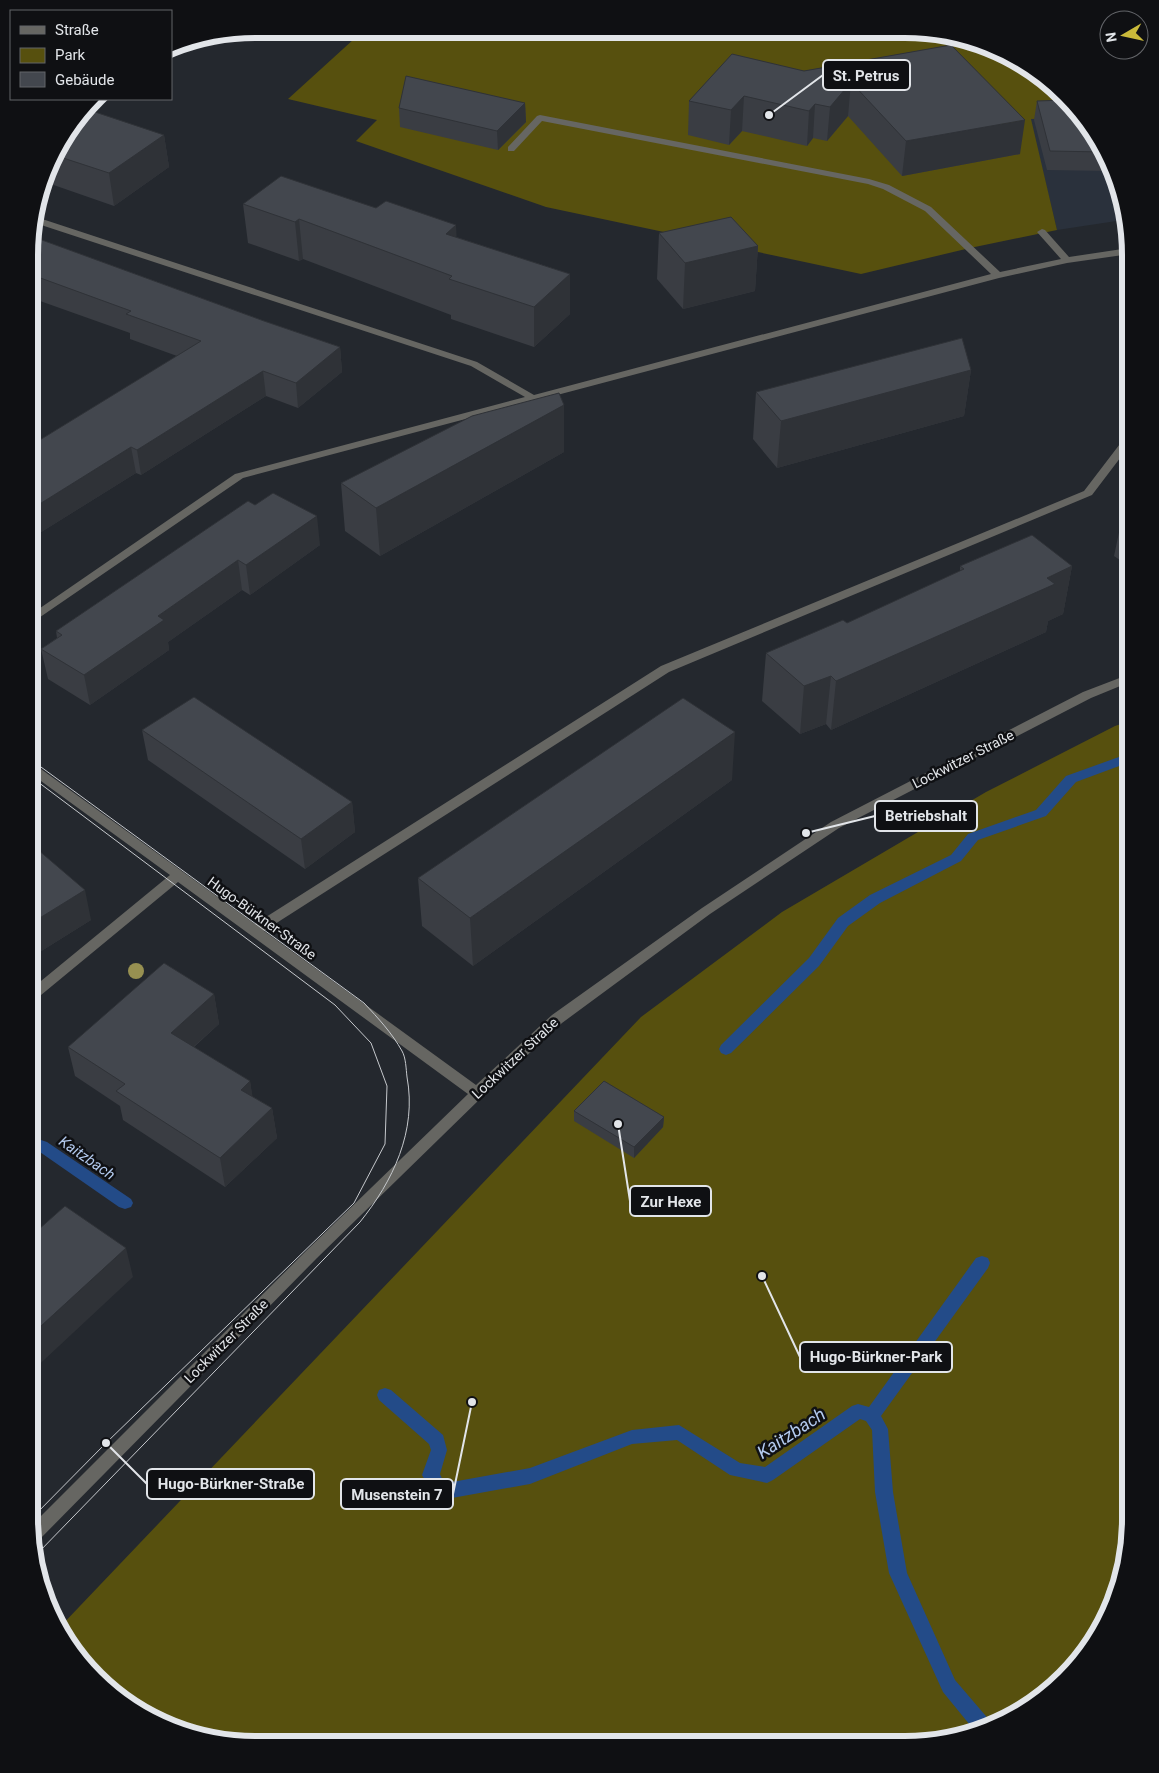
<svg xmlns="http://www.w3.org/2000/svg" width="1159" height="1773" font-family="Roboto,sans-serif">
<rect width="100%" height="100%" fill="#24282e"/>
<path fill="#2a313c" d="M1084 118 1113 168 1123 220 1057 230 1030 119Z"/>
<path fill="#57500e" d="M365 29 934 31 991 46 1042 75 1084 118 1031 119 1057 230 970 248 861 274 546 207 356 141 377 120 288 99Z
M1130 721V1534L1113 1605 1084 1656 1042 1697 991 1727 905 1744 225 1742 168 1727 117 1698 76 1656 59 1628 641 1017 782 912 986 792 1115 726Z"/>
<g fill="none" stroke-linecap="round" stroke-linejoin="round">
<path fill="#234b88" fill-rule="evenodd" d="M1130 753V762L1076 782 1046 816 978 840 961 861 880 903 848 926 819 966 731 1053 726 1055 721 1053 719 1049 721 1045 809 958 838 918 870 895 951 855 968 834 1036 810 1066 776Z
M29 1136 47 1142 131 1199 133 1203 131 1207 125 1209 119 1207 37 1150 29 1148Z
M982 1256 988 1258 990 1263 988 1268 881 1416 888 1429 893 1492 907 1573 955 1680 991 1722V1727L974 1730 943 1692 889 1573 875 1492 872 1430 866 1421 860 1419 773 1480 767 1483 730 1475 677 1440 632 1444 530 1484 452 1498 432 1493 422 1475 431 1450 429 1444 379 1400 377 1395 379 1390 385 1388 391 1390 443 1435 447 1450 440 1474 443 1481 452 1482 530 1468 632 1430 679 1425 740 1463 765 1467 852 1406 858 1404 869 1407 976 1258Z"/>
<path fill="#666662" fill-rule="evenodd" d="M540 115 869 179 889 185 931 207 1000 272 1061 259 1037 232 1042 229 1045 230 1069 257 1129 248 1130 254 1067 263 999 278 243 478 30 624V615L235 474 525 397 471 366 32 222 33 216 477 362 534 395 991 274 925 211 883 189 868 184 542 121 514 151H508V147L537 116Z
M1130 435V445L1092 495 669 672 264 931 476 1085 552 1015 702 908 831 822 1083 692 1130 674V682L1091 698 839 828 710 914 562 1023 482 1097 317 1258 38 1541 34 1543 30 1527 307 1250 468 1094 178 882 35 1000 30 1002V990L170 875 30 773V763L34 764 255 924 661 666 1084 491 1126 436Z"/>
<path stroke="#c6c9cd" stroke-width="1" d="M30 759 364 1003C378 1018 392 1033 402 1051 406 1058 406 1069 407 1077 417 1131 393 1181 360 1222L36 1555
M29 1521 106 1443 354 1203 385 1144 387 1086 371 1043 335 1005 30 776"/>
</g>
<circle fill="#979051" cx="136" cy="971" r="8"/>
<path fill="#3a3d43" d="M951 45 1020 154 902 176 848 116 827 141 813 138 807 146 742 131 729 145 688 135 689 101 804 71Z
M1037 101 1083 117 1113 168 1114 175H1109L1108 171 1047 170 1034 120Z
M525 103 526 122 498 150 400 127 399 108Z
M164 135 169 167 114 206 45 182 59 142Z
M243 204 456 237 570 274V314L534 347 451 319V315L303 259 299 261 248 243Z
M659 233 758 246 755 291 683 309 657 279Z
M31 236 264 321 340 347 342 372 298 408 266 396 141 475 136 473 30 539V446L177 356 130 339V333L40 301V299L31 296Z
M971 370 964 416 777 468 753 439 756 392Z
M564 452 380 556 345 531 341 483Z
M248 501 320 545 250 595 242 590 168 642 169 650 90 705 48 679 41 649 57 638 56 631Z
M1130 505V567L1114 556 1124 509Z
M960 566H1072L1063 614 1048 621 1046 632 831 730 826 724 800 734 762 701 766 653 847 623 960 571Z
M142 730 352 802 355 832 305 869 148 760Z
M732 780 473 966 422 926 418 878Z
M30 843 91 920 35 955 30 950Z
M214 994 219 1024 194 1047 250 1081 252 1096 272 1108 277 1138 225 1187 123 1120 120 1106 75 1076 68 1047Z
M574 1111 664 1117 663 1127 634 1158 574 1121Z"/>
<path fill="#2f3237" d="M851 82 848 116 827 141 830 107Z
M744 96 742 131 729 145 731 110Z
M525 103 526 122 498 150 497 131Z
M815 104 813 138 807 146 809 111Z
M1025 120 1020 154 902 176 906 141Z
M164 135 169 167 114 206 109 173Z
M299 219 303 259 299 261 295 222Z
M456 225 458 265 446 234Z
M758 246 755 291 683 309 685 263Z
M570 274V314L534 347V307Z
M340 347 342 372 298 408 296 383Z
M971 370 964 416 777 468 781 421Z
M263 371 266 396 141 475 137 450Z
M564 405V452L380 556 376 508Z
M131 447 136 473 30 539V510Z
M317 516 320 545 250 595 246 565Z
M238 560 242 590 168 642 169 650 90 705 84 675 158 616Z
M1072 566 1063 614 1048 621 1046 632 831 730 836 681 1047 578Z
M831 676 826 724 800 734 804 686Z
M735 732 732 780 473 966 470 918Z
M352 802 355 832 305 869 301 839Z
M85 890 91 920 35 955 30 932V924Z
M214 994 219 1024 176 1062 171 1033Z
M250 1081 255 1111 241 1090Z
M272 1108 277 1138 225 1187 220 1158Z
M664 1117 663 1127 634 1158V1147Z
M126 1248 133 1277 29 1374V1337Z"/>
<path fill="#43474e" stroke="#2f3237" d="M951 45 1025 120 906 141 851 82 830 107 815 104 809 111 744 96 731 110 689 101 732 54 804 71Z
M406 76 525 103 497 131 399 108Z
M1067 100 1083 117 1104 152 1050 151 1037 101Z
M86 109 164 135 109 173 54 155 59 142Z
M281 176 376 208 386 201 456 225 446 234 570 274 534 307 449 279 452 276 299 219 295 222 243 204Z
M731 217 758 246 685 263 659 233Z
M31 236 264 321 340 347 296 383 263 371 137 450 131 447 30 510V446L201 341 126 314 131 311 35 276 37 275 31 273Z
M962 338 971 370 781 421 756 392Z
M559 393 564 405 376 508 341 483 472 416Z
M273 493 317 516 246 565 238 560 158 616 164 620 84 675 41 649 62 635 56 631 248 501 255 505Z
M1130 505V513L1124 509Z
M1032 535 1072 566 1047 578 1055 584 836 681 831 676 804 686 766 653 843 620 847 623 964 569 960 566Z
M194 697 352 802 301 839 142 730Z
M683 698 735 732 470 918 418 878Z
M30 843 85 890 30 924Z
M164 963 214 994 171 1033 250 1081 241 1090 272 1108 220 1158 116 1091 125 1084 68 1047Z
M604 1081 664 1117 634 1147 574 1111Z
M65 1206 126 1248 29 1337V1238Z"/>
<g text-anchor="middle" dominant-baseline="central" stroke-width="5" stroke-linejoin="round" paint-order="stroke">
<g font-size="14" fill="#e2e5e9" stroke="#0f1013">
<text transform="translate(963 759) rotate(-27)">Lockwitzer Straße</text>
<text transform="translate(262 918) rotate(36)">Hugo-Bürkner-Straße</text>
<text transform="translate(515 1058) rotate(-43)">Lockwitzer Straße</text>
<text transform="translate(226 1341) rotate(-45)">Lockwitzer Straße</text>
</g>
<g font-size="15" font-style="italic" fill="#b3caee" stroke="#0f1013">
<text transform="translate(87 1158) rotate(35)">Kaitzbach</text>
</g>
<g font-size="18" font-style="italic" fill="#b3caee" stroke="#0f1013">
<text transform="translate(791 1433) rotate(-33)">Kaitzbach</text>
</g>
</g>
<path d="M0 0H1159V1773H0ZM255 38H905A217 217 0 0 1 1122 255V1519A217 217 0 0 1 905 1736H255A217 217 0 0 1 38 1519V255A217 217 0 0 1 255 38Z" fill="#0f1013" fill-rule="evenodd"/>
<path fill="none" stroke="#e2e5e9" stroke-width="6" d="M255 38H905A217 217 0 0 1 1122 255V1519A217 217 0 0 1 905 1736H255A217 217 0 0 1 38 1519V255A217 217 0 0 1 255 38Z"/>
<path fill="none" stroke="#e2e5e9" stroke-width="2" d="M769 115L823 75M806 833L875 816M618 1124L630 1201M762 1276L800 1357M106 1443L147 1484M472 1402L453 1494"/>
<g fill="#e2e5e9" stroke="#0f1013" stroke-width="2">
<circle cx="769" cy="115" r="5"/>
<circle cx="806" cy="833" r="5"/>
<circle cx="618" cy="1124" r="5"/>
<circle cx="762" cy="1276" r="5"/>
<circle cx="106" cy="1443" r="5"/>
<circle cx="472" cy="1402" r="5"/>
</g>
<g fill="#0f1013" stroke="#e2e5e9" stroke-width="2">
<rect x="823" y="60" width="87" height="30" rx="5"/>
<rect x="875" y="801" width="102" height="30" rx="5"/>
<rect x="630" y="1186" width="81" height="30" rx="5"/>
<rect x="800" y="1342" width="152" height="30" rx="5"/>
<rect x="147" y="1469" width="167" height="30" rx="5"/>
<rect x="341" y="1479" width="112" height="30" rx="5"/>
</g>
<g font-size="15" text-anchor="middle" font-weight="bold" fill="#e2e5e9">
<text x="866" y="81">St. Petrus</text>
<text x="926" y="821">Betriebshalt</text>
<text x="671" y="1207">Zur Hexe</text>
<text x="876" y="1362">Hugo-Bürkner-Park</text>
<text x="231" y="1489">Hugo-Bürkner-Straße</text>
<text x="397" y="1500">Musenstein 7</text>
</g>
<rect x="10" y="10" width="162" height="90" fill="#0f1013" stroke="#636569"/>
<rect x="20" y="26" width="25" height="8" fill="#666662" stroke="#636569"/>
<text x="55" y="35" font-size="15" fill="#e2e5e9">Straße</text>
<rect x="20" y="48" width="25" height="15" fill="#57500e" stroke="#636569"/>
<text x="55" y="60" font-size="15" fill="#e2e5e9">Park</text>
<rect x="20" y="72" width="25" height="15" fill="#43474e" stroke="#636569"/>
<text x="55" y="85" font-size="15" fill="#e2e5e9">Gebäude</text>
<g transform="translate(1124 35) rotate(261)"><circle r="24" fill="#0f1013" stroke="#636569"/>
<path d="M0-4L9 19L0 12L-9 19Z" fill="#caba3a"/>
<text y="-8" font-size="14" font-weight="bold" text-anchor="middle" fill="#e2e5e9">N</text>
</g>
</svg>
